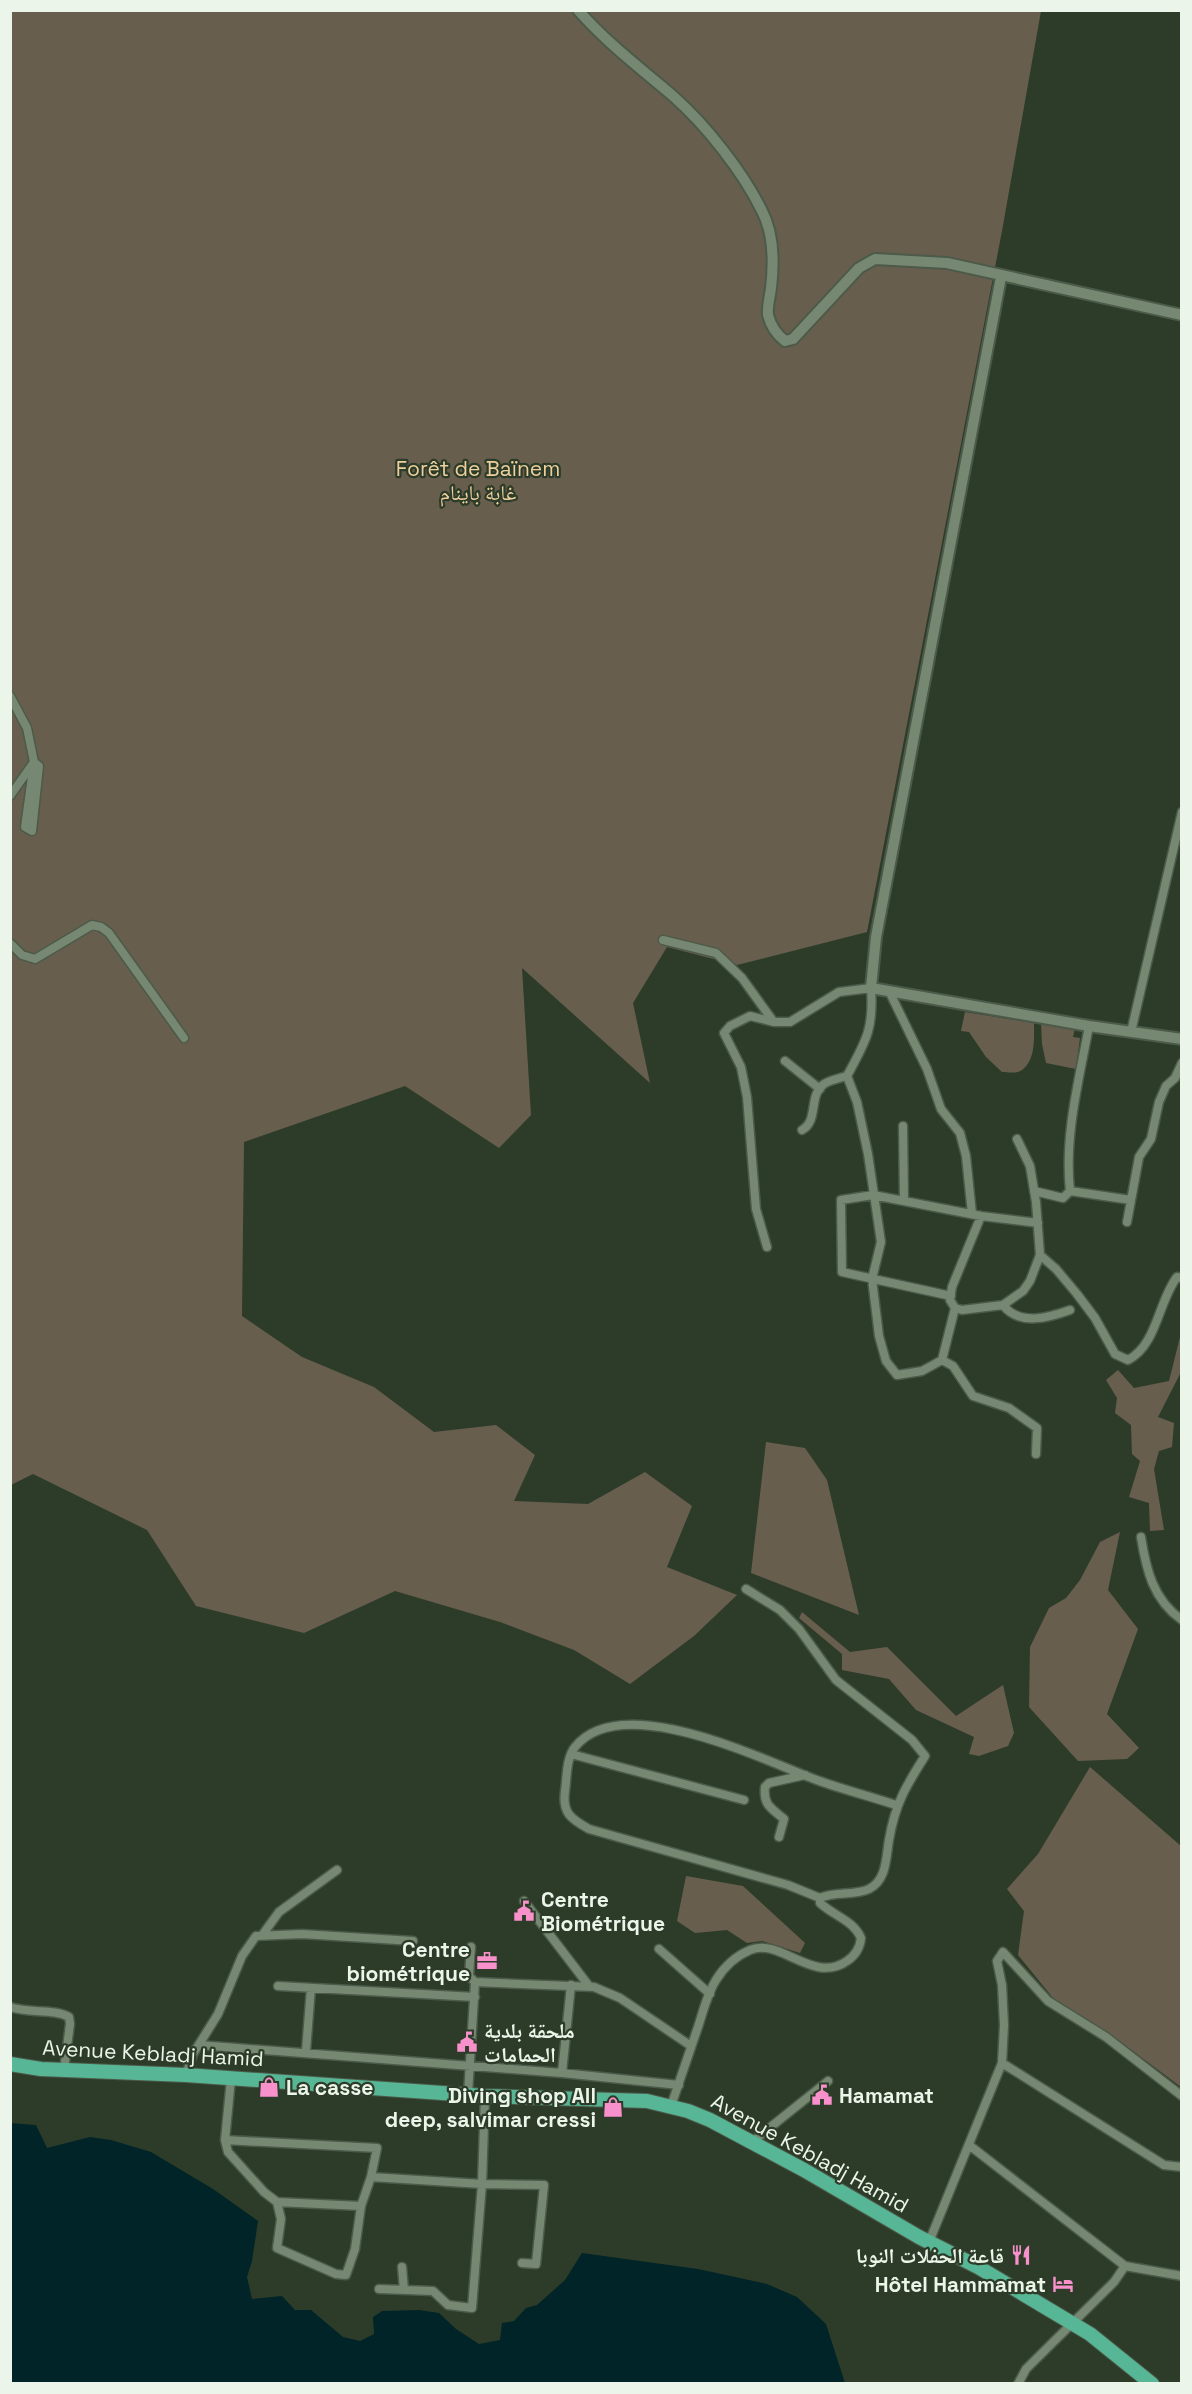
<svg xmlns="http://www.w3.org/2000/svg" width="1192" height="2394" font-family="'Space Grotesk','Noto Naskh Arabic',sans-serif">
<rect width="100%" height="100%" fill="#2d3c29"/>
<path fill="#685e4e" d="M11 11H1041L1002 231 867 932 737 965 667 947 633 1003 650 1083 522 968 531 1115 499 1148 405 1086 244 1142 242 1316 302 1357 374 1387 434 1432 496 1425 535 1455 514 1501 588 1504 645 1472 692 1506 667 1567 737 1595 694 1636 630 1684 574 1650 500 1622 395 1591 304 1633 196 1606 147 1530 33 1474 11 1485Z
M965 1012 1034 1023C1034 1038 1036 1060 1022 1070 1017 1074 1008 1072 1002 1072L986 1057 969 1032 961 1031Z
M1041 1023 1075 1028 1073 1037 1080 1038 1076 1069 1046 1063 1042 1044Z
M1181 1333V1372L1158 1417 1174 1423 1172 1447 1159 1451 1154 1469 1164 1530 1150 1531 1149 1503 1129 1497 1140 1461 1132 1454 1131 1425 1115 1413 1117 1398 1106 1380 1118 1370 1134 1388 1169 1381Z
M766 1442 805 1448 827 1480 859 1615 751 1573Z
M1120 1532 1108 1590 1138 1629 1107 1714 1139 1748 1127 1759 1078 1761 1029 1707 1030 1647 1049 1608 1066 1598 1080 1580 1100 1542Z
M802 1612 850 1652 887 1647 956 1716 1003 1685 1014 1733 1008 1746 979 1756 969 1754 974 1737 916 1710 889 1679 842 1670V1654L799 1618Z
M1090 1767 1181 1846V2087L1110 2034 1053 1998 1018 1955 1024 1911 1007 1889 1038 1854Z
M686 1876 743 1886 805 1943 800 1953 762 1941 747 1943 727 1930 695 1933 677 1921Z"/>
<path fill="#002427" d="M10 2123 36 2125 47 2148 90 2137 111 2140 151 2152 213 2189 258 2221 252 2261 247 2277 252 2299 282 2296 295 2310H311L343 2337 360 2341 374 2334 373 2317 382 2311 419 2310 439 2313 456 2329 479 2344 500 2340 502 2323 514 2321 526 2308 537 2305 565 2280 582 2253 698 2269 767 2284 797 2297 826 2324 845 2383H11Z"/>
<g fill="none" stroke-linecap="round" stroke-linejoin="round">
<g stroke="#4c5a49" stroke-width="11">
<path id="minor" d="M10 696 27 728 34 762 10 796
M34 762 39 766 32 831 25 827Z
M663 940 716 953 742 978 773 1021
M10 943 22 955 35 959 92 925 101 927 109 933 184 1038
M890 993 927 1069 941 1109 960 1133 966 1156 972 1214
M1131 1032 1182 812
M785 1061 820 1089
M903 1126 904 1201
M802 1130C819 1121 808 1095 824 1084 830 1080 840 1078 847 1076
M1034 1191 1063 1198 1070 1191 1131 1200
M1070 1191C1064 1136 1079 1080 1089 1026
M981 1216 952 1287 950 1300 955 1308 962 1310 1003 1305 1023 1291 1030 1281 1040 1255 1036 1202 1030 1166 1017 1139
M1127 1222 1139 1157 1151 1139 1159 1102 1166 1086 1175 1078 1182 1063
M767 1247 756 1209 747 1097 741 1067 724 1033 730 1026 750 1016 774 1022H790L839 992 871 988C874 1029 866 1041 847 1076L857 1102 868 1154 881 1242 872 1279 879 1336 886 1361 897 1375 922 1371 942 1360
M1040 1255 1056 1269 1077 1294 1095 1318 1115 1354 1128 1360C1157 1345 1158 1302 1177 1277L1182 1278
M951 1296 842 1272 841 1200 873 1195 981 1216 1038 1223
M1003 1305C1019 1326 1048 1318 1070 1310
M955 1308 942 1360 953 1366 973 1396 1009 1408 1037 1428 1036 1454
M1141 1537C1146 1569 1153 1600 1182 1620
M571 1754 744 1800
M779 1837 784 1819C771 1808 763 1805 765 1787L769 1783 805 1775
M820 1898 788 1885 589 1829C571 1819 562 1813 565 1791 567 1778 566 1758 575 1747 621 1690 759 1758 814 1779 841 1789 869 1796 896 1805
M524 1901 589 1986
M263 1934 279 1912 337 1870
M471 1947 469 1976 475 1982
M659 1949 710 1994
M278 1986 475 1997
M10 2007C30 2014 53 2008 69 2017L70 2024 64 2070
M199 2045 562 2073 679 2085
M306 2051 311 1988
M1002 2063 1164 2165 1182 2167
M562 2073 571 1985
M186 2075 193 2054 218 2014 242 1956 256 1936 302 1934 413 1941
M231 2079 225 2140 228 2152 264 2192 277 2202 361 2206
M468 2094 475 1982 594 1987 620 1998 691 2046
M671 2106C680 2080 689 2054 698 2027 703 2012 707 1994 716 1980 724 1967 736 1956 750 1950 780 1937 813 1985 847 1961 856 1955 860 1948 861 1938 853 1920 834 1916 820 1903V1898C834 1891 854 1896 869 1889 887 1880 886 1857 889 1840 895 1804 906 1786 925 1756L912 1740 836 1680 799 1629 780 1610 746 1589
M225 2140 377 2148 371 2177 361 2206 355 2249 346 2275 336 2274 277 2248 281 2219 277 2202
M752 2142 828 2081
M969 2145 1125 2266 1114 2282 1026 2369 1018 2384
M371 2177 482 2184 544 2185 536 2264 522 2263
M929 2242 1002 2063 1004 2025 1002 1985 997 1961 1003 1952 1048 2001 1106 2037 1182 2096
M1125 2266 1182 2276
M402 2267 404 2290
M379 2289 433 2291 448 2305 472 2308 482 2184 485 2096"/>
</g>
<g stroke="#4c5a49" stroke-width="14">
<path id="tertiary" d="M578 10C607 43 640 68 673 96 706 125 743 172 762 211 774 234 774 263 771 288 770 296 767 307 768 315 771 327 776 334 785 341L793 339 859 268 875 259 947 263 1182 315
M1001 277 876 937 871 988 1089 1026 1182 1039"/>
</g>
<g stroke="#4c5a49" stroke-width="16">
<path id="primary" d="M10 2064 41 2069 186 2075 485 2096 647 2101 688 2111 710 2120 804 2170 919 2237 978 2267 1090 2334 1152 2384"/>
</g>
<use href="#minor" stroke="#768872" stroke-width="8"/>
<use href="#tertiary" stroke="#768872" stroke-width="10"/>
<use href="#primary" stroke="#57b695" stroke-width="14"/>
</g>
<defs>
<g id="civic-bare" transform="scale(1.62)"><path d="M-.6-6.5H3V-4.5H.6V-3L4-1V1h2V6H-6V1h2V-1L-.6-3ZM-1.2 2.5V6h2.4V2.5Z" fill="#f890cb" stroke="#2d3c29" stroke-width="2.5" paint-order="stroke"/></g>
<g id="office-bare" transform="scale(1.62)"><path d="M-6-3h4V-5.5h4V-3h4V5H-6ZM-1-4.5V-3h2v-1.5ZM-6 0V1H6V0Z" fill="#f890cb" stroke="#2d3c29" stroke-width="2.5" paint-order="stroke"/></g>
<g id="shop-bare" transform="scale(1.62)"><path d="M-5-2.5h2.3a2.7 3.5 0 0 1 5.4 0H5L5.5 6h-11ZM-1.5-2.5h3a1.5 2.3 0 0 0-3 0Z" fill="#f890cb" stroke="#2d3c29" stroke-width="2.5" paint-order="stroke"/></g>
<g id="restaurant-bare" transform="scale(1.62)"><path d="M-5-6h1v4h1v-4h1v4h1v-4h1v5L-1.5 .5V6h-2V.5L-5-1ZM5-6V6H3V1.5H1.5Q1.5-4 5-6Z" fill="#f890cb" stroke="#2d3c29" stroke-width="2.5" paint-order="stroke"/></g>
<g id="hotel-bare" transform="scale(1.62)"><path d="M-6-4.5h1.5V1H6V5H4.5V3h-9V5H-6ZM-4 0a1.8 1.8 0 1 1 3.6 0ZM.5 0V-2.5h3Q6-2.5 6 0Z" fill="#f890cb" stroke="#2d3c29" stroke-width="2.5" paint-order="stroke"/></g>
</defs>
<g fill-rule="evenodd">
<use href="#civic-bare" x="524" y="1911"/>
<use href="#office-bare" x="487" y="1961"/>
<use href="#civic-bare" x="467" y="2042"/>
<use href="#shop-bare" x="269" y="2087"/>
<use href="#civic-bare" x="822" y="2095"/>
<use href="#shop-bare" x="613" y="2107"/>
<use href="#restaurant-bare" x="1021" y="2255"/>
<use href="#hotel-bare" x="1063" y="2284"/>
</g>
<g text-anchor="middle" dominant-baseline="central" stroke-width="4.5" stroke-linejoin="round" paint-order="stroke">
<g font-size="21" fill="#eecf9e" stroke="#2d3c29">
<text x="478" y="468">Forêt de Baïnem<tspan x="478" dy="24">غابة باينام</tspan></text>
</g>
<g font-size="21" font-weight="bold" fill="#ebf5e9" stroke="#2d3c29" text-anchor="start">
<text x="541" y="1899">Centre<tspan x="541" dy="24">Biométrique</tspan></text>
<text x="470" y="1949" text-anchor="end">Centre<tspan x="470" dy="24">biométrique</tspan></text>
<text x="484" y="2030">ملحقة بلدية<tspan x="484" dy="24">الحمامات</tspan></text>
<text x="286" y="2087">La casse</text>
<text x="596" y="2095" text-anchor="end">Diving shop All<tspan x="596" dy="24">deep, salvimar cressi</tspan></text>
<text x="839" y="2095">Hamamat</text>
<text x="1004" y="2255" text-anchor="end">قاعة الحفلات النوبا</text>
<text x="1046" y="2284" text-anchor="end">Hôtel Hammamat</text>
</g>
<g font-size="21" fill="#ebf5e9" stroke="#2d3c29">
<text transform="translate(153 2053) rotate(3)">Avenue Kebladj Hamid</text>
<text transform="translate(810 2153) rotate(29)">Avenue Kebladj Hamid</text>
</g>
</g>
<rect width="1192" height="2394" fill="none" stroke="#ebf5e9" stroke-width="24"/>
</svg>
